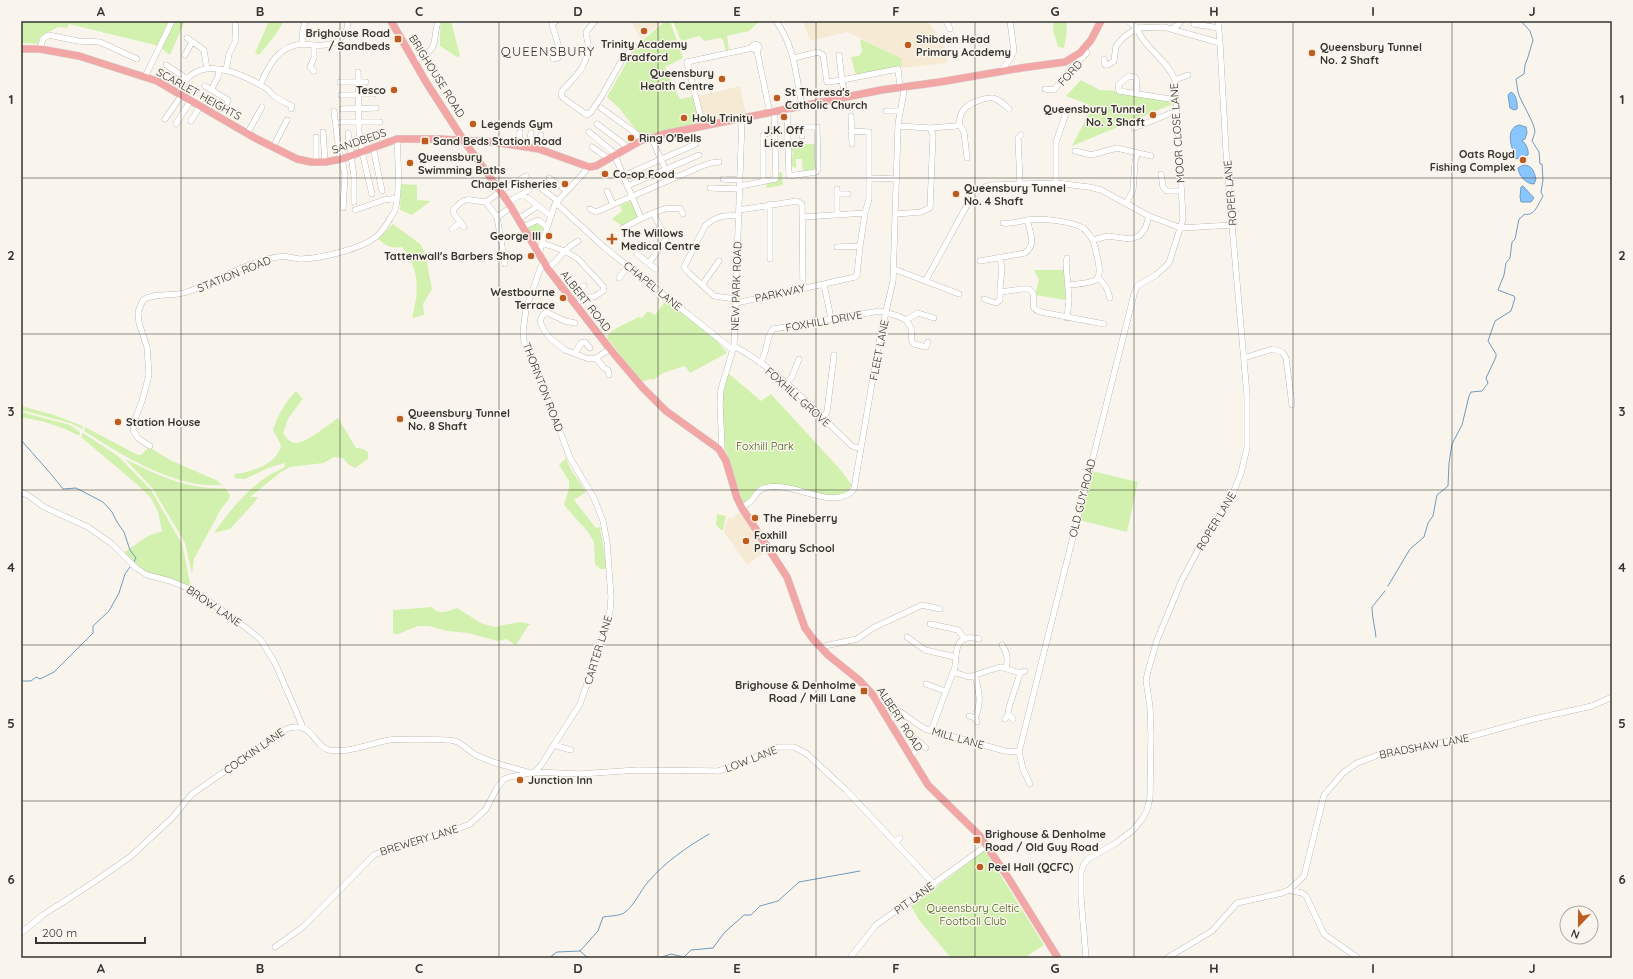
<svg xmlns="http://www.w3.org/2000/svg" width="1633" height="979" font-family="Quicksand,sans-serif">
<rect width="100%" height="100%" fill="#f9f5ec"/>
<path fill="#f6ead5" d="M631 21H663L641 40Z
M807 21H928L946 48 947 63 902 68 901 58 847 32 810 41 804 24Z
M740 86 746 114 704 123 698 96Z
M741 512 767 550 747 565 724 532 728 517 732 518Z"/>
<path fill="#d3f1ae" d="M21 21H185L170 55 159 46 69 24 67 28 58 27 40 37 38 44 21 43Z
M269 21H284L274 37 259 55 255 53Z
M442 21H451L460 56 457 57 440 46V29Z
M665 21H670L683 58 665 67 680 99 695 96 701 123 641 136 619 108 607 97 628 60 642 41Z
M673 21H760L749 31 727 36 729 50 726 51 723 40 720 38 704 41 700 36 681 41Z
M1054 21H1067L1066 37 1064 48 1058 47 1053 30Z
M860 39 901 58 902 66 856 76 851 57 859 56 862 52Z
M1081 80 1100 90 1119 91 1171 101 1173 104 1072 146 1085 121 1090 105 1066 96Z
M795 144H815L816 170 803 173 802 159H796V168L790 166V159L792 158 793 153 789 147 793 148Z
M782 172 783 185 767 188 766 183 776 182 778 173Z
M401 184 417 185V200L431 201 412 215 400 210Z
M631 201 638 216 622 226 612 219 622 211 620 205Z
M535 222 543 226 540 240 532 239 527 228Z
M393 224 420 244 425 253 432 289 423 304 424 315 412 318C419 290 420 270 402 247 390 249 387 246 378 239Z
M1034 270H1064L1066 300 1035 295 1039 280Z
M667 299 718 342 727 353 690 373 685 366 663 373 653 380 650 379 642 382 608 339 607 336C615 326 628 324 638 317L642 318 648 311 655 315Z
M727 372 761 401 771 394 838 467 852 485 848 491 843 495 833 496 791 487 762 485 755 490 751 498 743 503 724 446 722 399Z
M296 391 303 399 289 417 283 433C286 437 289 442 295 443 305 444 329 424 338 418L356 448 364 449 368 452V459L355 468 348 464 343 458 334 457 324 463 290 467 281 472 250 497H258L254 503 230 529 214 533C233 506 254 480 285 467L284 463 268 468 245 479 234 478 235 474C252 472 278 464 281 445L273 430C278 415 285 402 296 391Z
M21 406 54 415 83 426 82 429 70 423 21 410Z
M21 412 70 425 80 432 79 436C60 425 42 421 21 417Z
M85 427 138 455H141L149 447 170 460 216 480 222 485C175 489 122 455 84 431Z
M83 433 118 456 151 490 182 544 191 588 146 572 123 553 148 536 162 531 158 512 151 498 139 486 81 437Z
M566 458 570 468 586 492 574 500 596 528 600 527 607 569H600L595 564 594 542 588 532 564 505 569 488V481L559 465Z
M125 459C157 475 188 490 225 488L230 495 229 499 221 509 194 559 192 574 185 543 153 489Z
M1092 471 1138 482 1127 532 1079 520Z
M717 514 726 516 723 530H721L716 525Z
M432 607C439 616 447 611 457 608L481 623 494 627 519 622 531 624 528 626 516 645 506 639 497 641 468 633 447 631 429 626H418L398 634H393V610Z
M985 850 1044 945 1024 958H951L919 920 911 906Z"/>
<path fill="#89c6ff" stroke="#709ac2" d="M1511 92C1516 94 1518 104 1517 109L1514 110 1510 108 1508 95Z
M1519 125 1526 127 1527 133 1525 139 1522 140C1526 144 1529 150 1528 155L1516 159C1512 149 1504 129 1519 125Z
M1523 165C1532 165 1534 171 1536 179L1534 184C1526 184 1519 176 1518 168Z
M1523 186 1534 198 1531 202H1521L1520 197 1521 187Z"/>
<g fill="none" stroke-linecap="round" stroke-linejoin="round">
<path stroke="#709ac2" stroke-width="1" d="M21 440 51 474 63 489 76 488 103 502 112 512 117 522 124 532 130 550 136 558 134 562
M1388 586 1410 549 1424 537 1428 523 1433 516 1437 495 1448 486 1449 463 1452 444 1462 425 1469 396 1471 392 1482 391 1488 383 1486 378 1496 357V354L1488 341 1495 321 1511 311 1515 298 1514 296 1498 290 1504 275 1506 263 1510 258 1512 242 1515 239 1519 219 1525 214C1534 217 1539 203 1543 196L1541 192 1543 180 1542 164H1540L1539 152 1532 141C1533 138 1534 135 1535 132 1535 123 1520 101 1518 92 1517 88 1517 83 1516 79L1524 74 1525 65 1528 57 1533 40 1530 31 1521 21
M1376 637C1375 627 1372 618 1372 607L1385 591
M21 681H31L36 677 40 679 54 672 93 633V626L109 611 119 593 125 574 130 567
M580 951 587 957 596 958
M549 958 557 952 580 951 598 931 603 917C608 916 619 916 624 913 635 905 640 891 648 882 665 862 687 847 709 834
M659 958 671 954 684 957 691 950 713 948 724 933 744 915H751L760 906 778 901 799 882 860 871"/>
<g stroke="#a09c94" stroke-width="6">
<path id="minor" d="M595 21 586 32C586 37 588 40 588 45 587 69 576 75 562 91L561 95 563 98 587 115 591 112 603 94
M776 21C795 47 796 76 802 106
M946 21 950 29
M1128 21 1137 28
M1194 24 1219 28
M1137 28 1164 27 1220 43
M1172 29 1180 23 1181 21
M187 38 204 50 207 69
M302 44 303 30 305 21
M40 49 43 39 48 35 78 41 100 42 137 59
M757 51 752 48V46L755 44 758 45 759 47 757 51 770 113
M185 55 192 42
M839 55 842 80 898 69 900 87
M794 58 818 52 823 55 827 82 842 80 845 97
M553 59 558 58 560 51 552 24 556 21
M1104 59 1105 65H1108L1114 61 1116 46 1124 37 1137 28
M414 61C441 46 431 48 438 21
M166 65 183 76 186 80
M226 70 229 54 236 40 235 21
M314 71 310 67 314 58V45
M1001 71 1010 59 1014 51 1010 21
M358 72 359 132 362 152 372 194
M145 77 172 21
M1175 80 1188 75
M340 82H366
M260 85C269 65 278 46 302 44 309 44 316 46 324 45 329 45 334 43 339 41L347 29 348 21
M205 86 228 100 227 103
M1045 89 1054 90 1072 67 1087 53 1084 48
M211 90 218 77 219 69
M604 92 622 60 634 46
M178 93C182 87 185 80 190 76 211 58 248 77 267 89 270 91 271 94 274 96 279 100 286 103 292 106L291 109
M359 94H374
M1136 94 1137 81 1135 77 1129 76 1118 85 1119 91 1176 100
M341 95H359
M601 108 637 134 640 141
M342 109 376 108
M787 109 789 176 816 172 818 169 817 127H788
M334 111 340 159
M886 111H899
M851 116 852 144
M165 119 182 95
M191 121 200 106
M341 122H380
M176 124 191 100
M597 124 629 148
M959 124 964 132 967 158
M703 126 687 62 752 48
M802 127V136
M930 128 956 126 959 124C960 120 960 115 962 112 966 104 985 97 993 98 1000 100 1004 104 1009 109
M1134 128 1176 111
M323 132 325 162
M589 132 617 155
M348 133 354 177V202
M247 134 262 107
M316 137V162
M651 137 670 180
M519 146 520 132
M273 147 287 120
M373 147 382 191
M592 147 609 159
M529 148 531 133
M539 149 541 135
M1075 151 1091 155 1117 148 1151 156
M615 156 641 218
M342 159 345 175 343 208
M1161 174 1163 187 1167 191H1181
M623 176 696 144
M549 178 567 191
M870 178 896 179
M723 179 740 180
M763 181V135L775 131
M1020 183 1018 138 1021 135
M1056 183V142L1065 116
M538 186 558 201
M627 186 699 155
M740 186 776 179 774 112
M710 188 739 189
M607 191 613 205
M523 194 551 216
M837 194H848
M486 202 497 217
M508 202 529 190
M556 203 605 248 733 350
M1126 204 1133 190 1135 162 1137 153
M590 209 596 212 702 166 711 163 719 162
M355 210 384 200 397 198
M739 210 797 201 802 204 803 289
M896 214 921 212 930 208 933 135 930 128 898 126
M837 215V189
M803 217 865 213
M518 219 538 206
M1003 223C1012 224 1018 222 1027 220 1041 218 1071 221 1083 228 1087 231 1090 236 1093 240L1108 236 1130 239 1139 236 1145 229 1149 216
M464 227 454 214 453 210C468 194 468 201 486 202L501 191 526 176
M523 227 538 220 547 227
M623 228C636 221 650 213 665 209 670 207 674 210 680 208L683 214
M452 229 461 222
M542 243 565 251 578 259 604 287 603 291 594 297H586L575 304
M837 247 860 246
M637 254 656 269
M539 255 542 243 555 204 589 167
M770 259V204
M980 261 1025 253C1037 244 1030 233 1027 220
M649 263 666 239 654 214
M505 264 497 217 507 210
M548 269 569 247 578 241
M894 269 959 294
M1098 277 1106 287 1110 298
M619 278 628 266
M926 280 972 196 982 188 990 185 1056 183 1089 187 1101 190 1149 216 1181 228 1232 225
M702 285 719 261
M1068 285C1076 284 1088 284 1096 280 1104 274 1095 249 1093 240
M1001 292 1021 289H1029L1033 293C1035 304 1029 308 1041 312L1104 324
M568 295 584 286
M736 299 714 296 688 272 684 267 705 226C716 216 724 215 738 216
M984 299 996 303 1000 300V288L1002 269 1000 258
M736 303 824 284
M1067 318 1069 300 1066 263 1067 258
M831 319 824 284 855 277 857 275 860 246 865 213 869 199V132L851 131
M906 320 918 313 934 318
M575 323 565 321 546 312 542 316 540 322 544 330 550 338 565 350 589 359 596 358 610 349
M734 346C779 370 815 411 852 446L861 449
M575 353 581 343 585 342 590 348
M596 358 604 368 608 370 609 375
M1244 358 1272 349 1282 352 1286 358 1292 405
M760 363C768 353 765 339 773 329L880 311 898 316 906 320 911 328 912 342 914 344 926 347 928 342
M786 383 792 377 799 359
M823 418 827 412 834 355
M150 446 138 438 133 430 134 422 142 401 149 375 147 347 139 323 138 312 143 300C156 292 173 297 187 292 218 282 245 262 278 257 285 255 294 259 302 259 322 258 362 249 377 236 383 231 387 224 391 217 393 214 396 210 396 206 400 185 398 161 397 139
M719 449 722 448 720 405 721 389 734 346 742 119
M21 492 29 496 44 507 88 527 112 544 136 568 147 575 170 581 195 591 249 630 261 640 275 663 302 725V728
M742 508C745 505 749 503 752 500 755 497 757 491 762 489 789 477 834 514 854 489L879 342 893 281 898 126C899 112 904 100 904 86
M930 624 958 630 964 638
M907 637 925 650 955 657
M1002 645C1008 654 1008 659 1006 669
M820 647 857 639 873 628 922 605 940 609
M953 672 969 677 1000 667 1020 673 1025 671
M975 676C979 691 982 703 975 718
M926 684 945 691
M873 696 889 704 925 729 1005 751 1019 752
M1008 715C1007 708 1018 683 1020 673
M969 716 975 718 977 722
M1005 719 1008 715 1013 719
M888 722 901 712
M931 731 955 667C956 649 956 633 979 639
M916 739 926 748
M554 745 571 750
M911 757 921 744
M535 772 579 774 638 770 718 771 735 766 778 747H794L807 754 846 790 934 884
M1030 784 1023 769 1019 752 1134 294 1137 286 1156 275 1169 263 1183 219 1175 80C1166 58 1143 47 1137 28
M895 842 900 838
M1289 890 1302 893 1306 896 1324 934 1358 958
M21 933 43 915 91 884 130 857 172 818 192 794 286 729C314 720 312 745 329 750 346 754 372 743 389 740 396 739 450 739 455 741 463 744 469 751 476 755 491 763 511 767 527 772
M275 947 303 927 374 855 396 846 455 830 470 824 486 809 497 788 504 779 510 777 535 772 541 765 580 704 602 640 610 611 611 597 607 542 603 521 594 498 570 458 539 375 524 342 523 332 526 309 543 261
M850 958 876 925 986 846
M1086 958 1081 897V872L1084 864 1088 859 1116 843 1133 830 1143 818 1147 810 1150 798 1151 735 1150 707 1146 680 1148 671 1157 640 1182 580 1199 548 1231 498 1241 473 1247 448V395L1227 169 1220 43 1218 21
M1167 958 1212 931 1237 903 1282 893 1289 890 1304 876 1324 795 1343 773 1357 763 1378 755 1465 738 1534 719 1592 706 1612 697"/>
</g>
<g stroke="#d3d3d2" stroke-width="8">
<path id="major" d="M391 21 426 82 464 141 508 202 548 269 610 349 642 387 666 411 719 449 726 461 737 498 742 508 787 577 805 628 813 639 828 655 859 680 873 695 928 785 980 836 1009 879 1058 958
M21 49H40L79 56 157 81 255 138 297 159 311 162H325L342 159 397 139H439L493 142 539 149 589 167 596 166 640 141 664 134 881 90 940 82 1021 68 1065 62 1080 53 1091 40 1101 21"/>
</g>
<use href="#minor" stroke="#fff" stroke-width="5.5"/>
<use href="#major" stroke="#f3a6a6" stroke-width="7"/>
</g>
<path fill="none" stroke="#363532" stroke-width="1" stroke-opacity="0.55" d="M181 21V958M340 21V958M499 21V958M658 21V958M816 21V958M975 21V958M1134 21V958M1293 21V958M1452 21V958M21 178H1612M21 334H1612M21 490H1612M21 645H1612M21 801H1612"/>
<g fill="#be5c20" stroke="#f9f5ec" stroke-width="1.5">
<circle cx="644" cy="31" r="4"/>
<rect x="394" y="35" width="8" height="8" rx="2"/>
<circle cx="908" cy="45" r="4"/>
<circle cx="1312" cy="53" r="4"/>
<circle cx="722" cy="79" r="4"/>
<circle cx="394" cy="90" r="4"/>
<circle cx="777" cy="98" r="4"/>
<circle cx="1153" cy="115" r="4"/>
<circle cx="784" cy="117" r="4"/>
<circle cx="684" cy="118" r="4"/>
<circle cx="473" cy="124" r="4"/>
<circle cx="631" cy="138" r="4"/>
<rect x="421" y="137" width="8" height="8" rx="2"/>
<circle cx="1523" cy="160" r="4"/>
<circle cx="410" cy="163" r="4"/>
<circle cx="605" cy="174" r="4"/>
<circle cx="565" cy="184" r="4"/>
<circle cx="956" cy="194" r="4"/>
<circle cx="549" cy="236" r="4"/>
<path d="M610 233h4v4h4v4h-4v4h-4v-4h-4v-4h4z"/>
<circle cx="531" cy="256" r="4"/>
<circle cx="563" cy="298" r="4"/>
<circle cx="400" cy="419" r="4"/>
<circle cx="118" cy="422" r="4"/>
<circle cx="755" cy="518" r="4"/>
<circle cx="746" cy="541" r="4"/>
<rect x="860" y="687" width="8" height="8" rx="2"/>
<circle cx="520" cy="780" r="4"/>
<rect x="973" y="836" width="8" height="8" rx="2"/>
<circle cx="980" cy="867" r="4"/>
</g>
<g text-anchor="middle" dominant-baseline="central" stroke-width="3" stroke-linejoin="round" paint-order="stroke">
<g font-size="11" font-weight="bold" fill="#363532" stroke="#f9f5ec" text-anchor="start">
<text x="390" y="33" text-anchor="end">Brighouse Road<tspan x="390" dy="13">/ Sandbeds</tspan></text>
<text x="916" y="39">Shibden Head<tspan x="916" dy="13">Primary Academy</tspan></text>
<text x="644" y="44" text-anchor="middle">Trinity Academy<tspan x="644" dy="13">Bradford</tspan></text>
<text x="1320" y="47">Queensbury Tunnel<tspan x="1320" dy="13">No. 2 Shaft</tspan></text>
<text x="714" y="73" text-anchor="end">Queensbury<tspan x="714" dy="13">Health Centre</tspan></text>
<text x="386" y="90" text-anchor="end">Tesco</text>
<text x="785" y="92">St Theresa's<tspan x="785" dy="13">Catholic Church</tspan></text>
<text x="1145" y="109" text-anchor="end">Queensbury Tunnel<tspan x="1145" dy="13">No. 3 Shaft</tspan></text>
<text x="692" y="118">Holy Trinity</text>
<text x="481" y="124">Legends Gym</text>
<text x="784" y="130" text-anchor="middle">J.K. Off<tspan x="784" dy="13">Licence</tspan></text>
<text x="639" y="138">Ring O'Bells</text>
<text x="433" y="141">Sand Beds Station Road</text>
<text x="1515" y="154" text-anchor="end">Oats Royd<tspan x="1515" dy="13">Fishing Complex</tspan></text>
<text x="418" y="157">Queensbury<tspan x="418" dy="13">Swimming Baths</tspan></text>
<text x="613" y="174">Co-op Food</text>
<text x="557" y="184" text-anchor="end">Chapel Fisheries</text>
<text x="964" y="188">Queensbury Tunnel<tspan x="964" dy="13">No. 4 Shaft</tspan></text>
<text x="621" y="233">The Willows<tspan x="621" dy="13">Medical Centre</tspan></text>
<text x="541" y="236" text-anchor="end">George III</text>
<text x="523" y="256" text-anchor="end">Tattenwall's Barbers Shop</text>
<text x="555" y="292" text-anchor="end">Westbourne<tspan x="555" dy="13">Terrace</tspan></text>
<text x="408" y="413">Queensbury Tunnel<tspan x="408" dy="13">No. 8 Shaft</tspan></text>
<text x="126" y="422">Station House</text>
<text x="763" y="518">The Pineberry</text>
<text x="754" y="535">Foxhill<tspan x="754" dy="13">Primary School</tspan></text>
<text x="856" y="685" text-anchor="end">Brighouse &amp; Denholme<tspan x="856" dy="13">Road / Mill Lane</tspan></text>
<text x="528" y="780">Junction Inn</text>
<text x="985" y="834">Brighouse &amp; Denholme<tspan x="985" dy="13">Road / Old Guy Road</tspan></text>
<text x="988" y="867">Peel Hall (QCFC)</text>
</g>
<g font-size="11" fill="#363532" stroke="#f9f5ec">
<text transform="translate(1070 73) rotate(-48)">FORD</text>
<text transform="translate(437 76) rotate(58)">BRIGHOUSE ROAD</text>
<text transform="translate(199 94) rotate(29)">SCARLET HEIGHTS</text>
<text transform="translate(1177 133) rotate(-94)">MOOR CLOSE LANE</text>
<text transform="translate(359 141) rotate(-19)">SANDBEDS</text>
<text transform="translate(1230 193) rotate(-95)">ROPER LANE</text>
<text transform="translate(234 274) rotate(-22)">STATION ROAD</text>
<text transform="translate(653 286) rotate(39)">CHAPEL LANE</text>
<text transform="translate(736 286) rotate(-88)">NEW PARK ROAD</text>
<text transform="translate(780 293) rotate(-12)">PARKWAY</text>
<text transform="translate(586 301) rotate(52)">ALBERT ROAD</text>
<text transform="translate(824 321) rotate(-10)">FOXHILL DRIVE</text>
<text transform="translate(879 350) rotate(-79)">FLEET LANE</text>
<text transform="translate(543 387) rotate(69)">THORNTON ROAD</text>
<text transform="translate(798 397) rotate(42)">FOXHILL GROVE</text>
<text transform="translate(1082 498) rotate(-76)">OLD GUY ROAD</text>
<text transform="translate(1216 521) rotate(-59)">ROPER LANE</text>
<text transform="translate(214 606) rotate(34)">BROW LANE</text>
<text transform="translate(598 650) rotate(-73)">CARTER LANE</text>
<text transform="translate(900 719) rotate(57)">ALBERT ROAD</text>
<text transform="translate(958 738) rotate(16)">MILL LANE</text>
<text transform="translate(1424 746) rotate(-11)">BRADSHAW LANE</text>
<text transform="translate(254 751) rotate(-35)">COCKIN LANE</text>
<text transform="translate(751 759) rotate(-21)">LOW LANE</text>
<text transform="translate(419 840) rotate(-17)">BREWERY LANE</text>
<text transform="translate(914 898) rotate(-36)">PIT LANE</text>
</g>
<g font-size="11" fill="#466115" stroke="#f9f5ec">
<text x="765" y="446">Foxhill Park</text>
<text x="973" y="908">Queensbury Celtic<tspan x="973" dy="13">Football Club</tspan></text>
</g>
<g font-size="13" letter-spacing="1" fill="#363532" stroke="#f9f5ec">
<text x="548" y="51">QUEENSBURY</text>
</g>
</g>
<rect width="1633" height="979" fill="none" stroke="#f9f5ec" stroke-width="44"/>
<g transform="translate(1579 925) rotate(202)"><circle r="19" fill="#f9f5ec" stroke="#aba8a2"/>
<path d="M0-3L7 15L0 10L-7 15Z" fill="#be5c20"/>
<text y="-6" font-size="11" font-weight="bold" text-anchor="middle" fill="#363532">N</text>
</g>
<path d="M36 937v6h109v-6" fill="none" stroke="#363532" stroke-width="2"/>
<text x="42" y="937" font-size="12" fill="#363532" stroke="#f9f5ec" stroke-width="3" paint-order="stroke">200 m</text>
<rect x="22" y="22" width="1589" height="935" fill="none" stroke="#363532" stroke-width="1.5"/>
<g font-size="13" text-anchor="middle" font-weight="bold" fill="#363532">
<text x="101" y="16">A</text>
<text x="260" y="16">B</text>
<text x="419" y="16">C</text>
<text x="578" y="16">D</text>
<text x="737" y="16">E</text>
<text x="896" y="16">F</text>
<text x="1055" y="16">G</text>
<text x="1214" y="16">H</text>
<text x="1373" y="16">I</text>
<text x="1532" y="16">J</text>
<text x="11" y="104">1</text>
<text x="1622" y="104">1</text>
<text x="11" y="260">2</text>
<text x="1622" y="260">2</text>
<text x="11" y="416">3</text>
<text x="1622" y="416">3</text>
<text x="11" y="572">4</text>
<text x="1622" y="572">4</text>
<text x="11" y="728">5</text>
<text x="1622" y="728">5</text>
<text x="11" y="884">6</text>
<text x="1622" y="884">6</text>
<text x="101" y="973">A</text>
<text x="260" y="973">B</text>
<text x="419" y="973">C</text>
<text x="578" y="973">D</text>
<text x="737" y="973">E</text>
<text x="896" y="973">F</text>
<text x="1055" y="973">G</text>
<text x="1214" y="973">H</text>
<text x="1373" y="973">I</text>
<text x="1532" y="973">J</text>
</g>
</svg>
